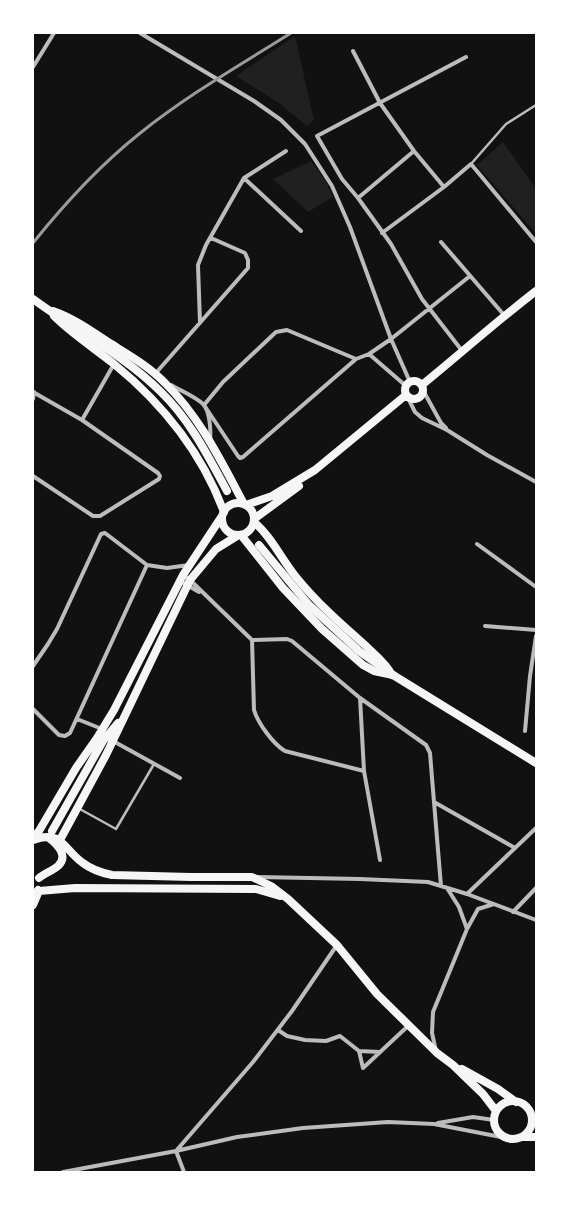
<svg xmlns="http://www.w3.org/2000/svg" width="569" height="1205" font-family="Barlow,sans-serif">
<rect width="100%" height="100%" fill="#111"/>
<path fill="#202020" d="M295 36 314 120 307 126 279 103 236 76Z
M503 142 536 189V234L477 165Z
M311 161 325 180 333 197 308 212 273 179Z"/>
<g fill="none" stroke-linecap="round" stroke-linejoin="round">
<path stroke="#bcbcbc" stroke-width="2.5" d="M471 164 506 124 536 105
M78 808 116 829 154 764"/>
<path stroke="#bcbcbc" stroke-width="4" d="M140 33 254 101 281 120 305 144 332 186 350 227 391 339 410 382
M353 51 380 103 414 151 444 187
M33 67 54 33
M244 178 301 231
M358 198 414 151
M382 233 444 187 471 164 536 242
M441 242 504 315
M200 323 198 265 206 245 244 178 286 151
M463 352 422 299 391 244 358 198 342 179 317 136 466 57
M369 354 406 386
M356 359 287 330 276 332 223 382 204 405 238 456 240 458 243 457 356 359 369 354 391 339 470 276
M155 374 248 268V260L245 253 211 238
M171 385C181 391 194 396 203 404 210 411 211 431 210 440
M33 392 82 420 114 364
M424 392 441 423 446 428
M408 398 415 412 422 418 447 430 487 455 536 482
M33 399 34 392
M33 476 93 516H100L159 479 160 476 158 473 82 420
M477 544 536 587
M183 575 190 580 252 640 254 710C258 723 273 744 285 751L364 771
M180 581 199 592
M485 626 536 630
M252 640 287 639 292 641 360 698 426 745 430 753 434 802 515 848
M33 666 48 644 57 629 101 534 105 533 147 565 167 568 189 565
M360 698 364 771 380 860
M33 709 59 735 65 736 70 733 147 565
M77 719 102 729
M525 731 530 676 536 636
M113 741 180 778
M434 802 441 886
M257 877 360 879 428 882 467 894 536 920
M447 888 459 907 467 929
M467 894 536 828
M513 912 536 888
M278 1030 287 1036 305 1040 326 1041 340 1036 359 1051 363 1068 408 1026
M359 1051 380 1052
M436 1051 432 1033 433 1012 467 929 478 909 494 904
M438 1123 473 1117 494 1120
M63 1172 176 1151 237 1137 303 1128 388 1122 434 1124 506 1138
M184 1172 176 1151 253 1062 292 1011 337 945"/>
<path stroke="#f5f5f5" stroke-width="8" d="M53 311C73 318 90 330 108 342 127 354 149 366 165 383 200 417 221 461 244 504
M54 316C72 334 94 348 114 364 163 404 202 453 224 512
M254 522C271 536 282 560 296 577 317 603 341 624 366 646 375 655 386 663 392 675
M241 535 283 588 322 629 363 665 374 671 393 675"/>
<path stroke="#f5f5f5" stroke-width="8" d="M33 299C75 330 124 355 161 392 190 420 208 456 227 491
M405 390a9 9 0 1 1 18 0a9 9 0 1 1-18 0Z
M422 385C460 354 497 321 536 291
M222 519a16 16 0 1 1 32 0a16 16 0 1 1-32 0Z
M246 505 272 496 315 470 406 395
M254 519 299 486
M259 545 309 605 359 651 393 675 536 763
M52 831 103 741 118 723
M33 837 39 831 76 768 97 738 114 710 183 575 222 516
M33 840C62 829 64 850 83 863 92 870 102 873 112 875L191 877H252L271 886 288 899 337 945 377 994 437 1053 453 1065 483 1094 496 1111
M60 840 106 755 190 580 216 549 237 536
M39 878C45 873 52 871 58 866 69 856 57 844 49 838
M33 893 39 891 75 888 256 889 280 896
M33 905 39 891 38 890
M462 1069 498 1089 516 1102
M494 1120a19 19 0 1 1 38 0a19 19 0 1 1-38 0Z
M522 1137H536"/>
<path stroke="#9a9a9a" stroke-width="3" d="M33 243C65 203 99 166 139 134 186 96 240 65 291 33"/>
</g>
<rect width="569" height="1205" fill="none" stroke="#ffffff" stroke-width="68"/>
</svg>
